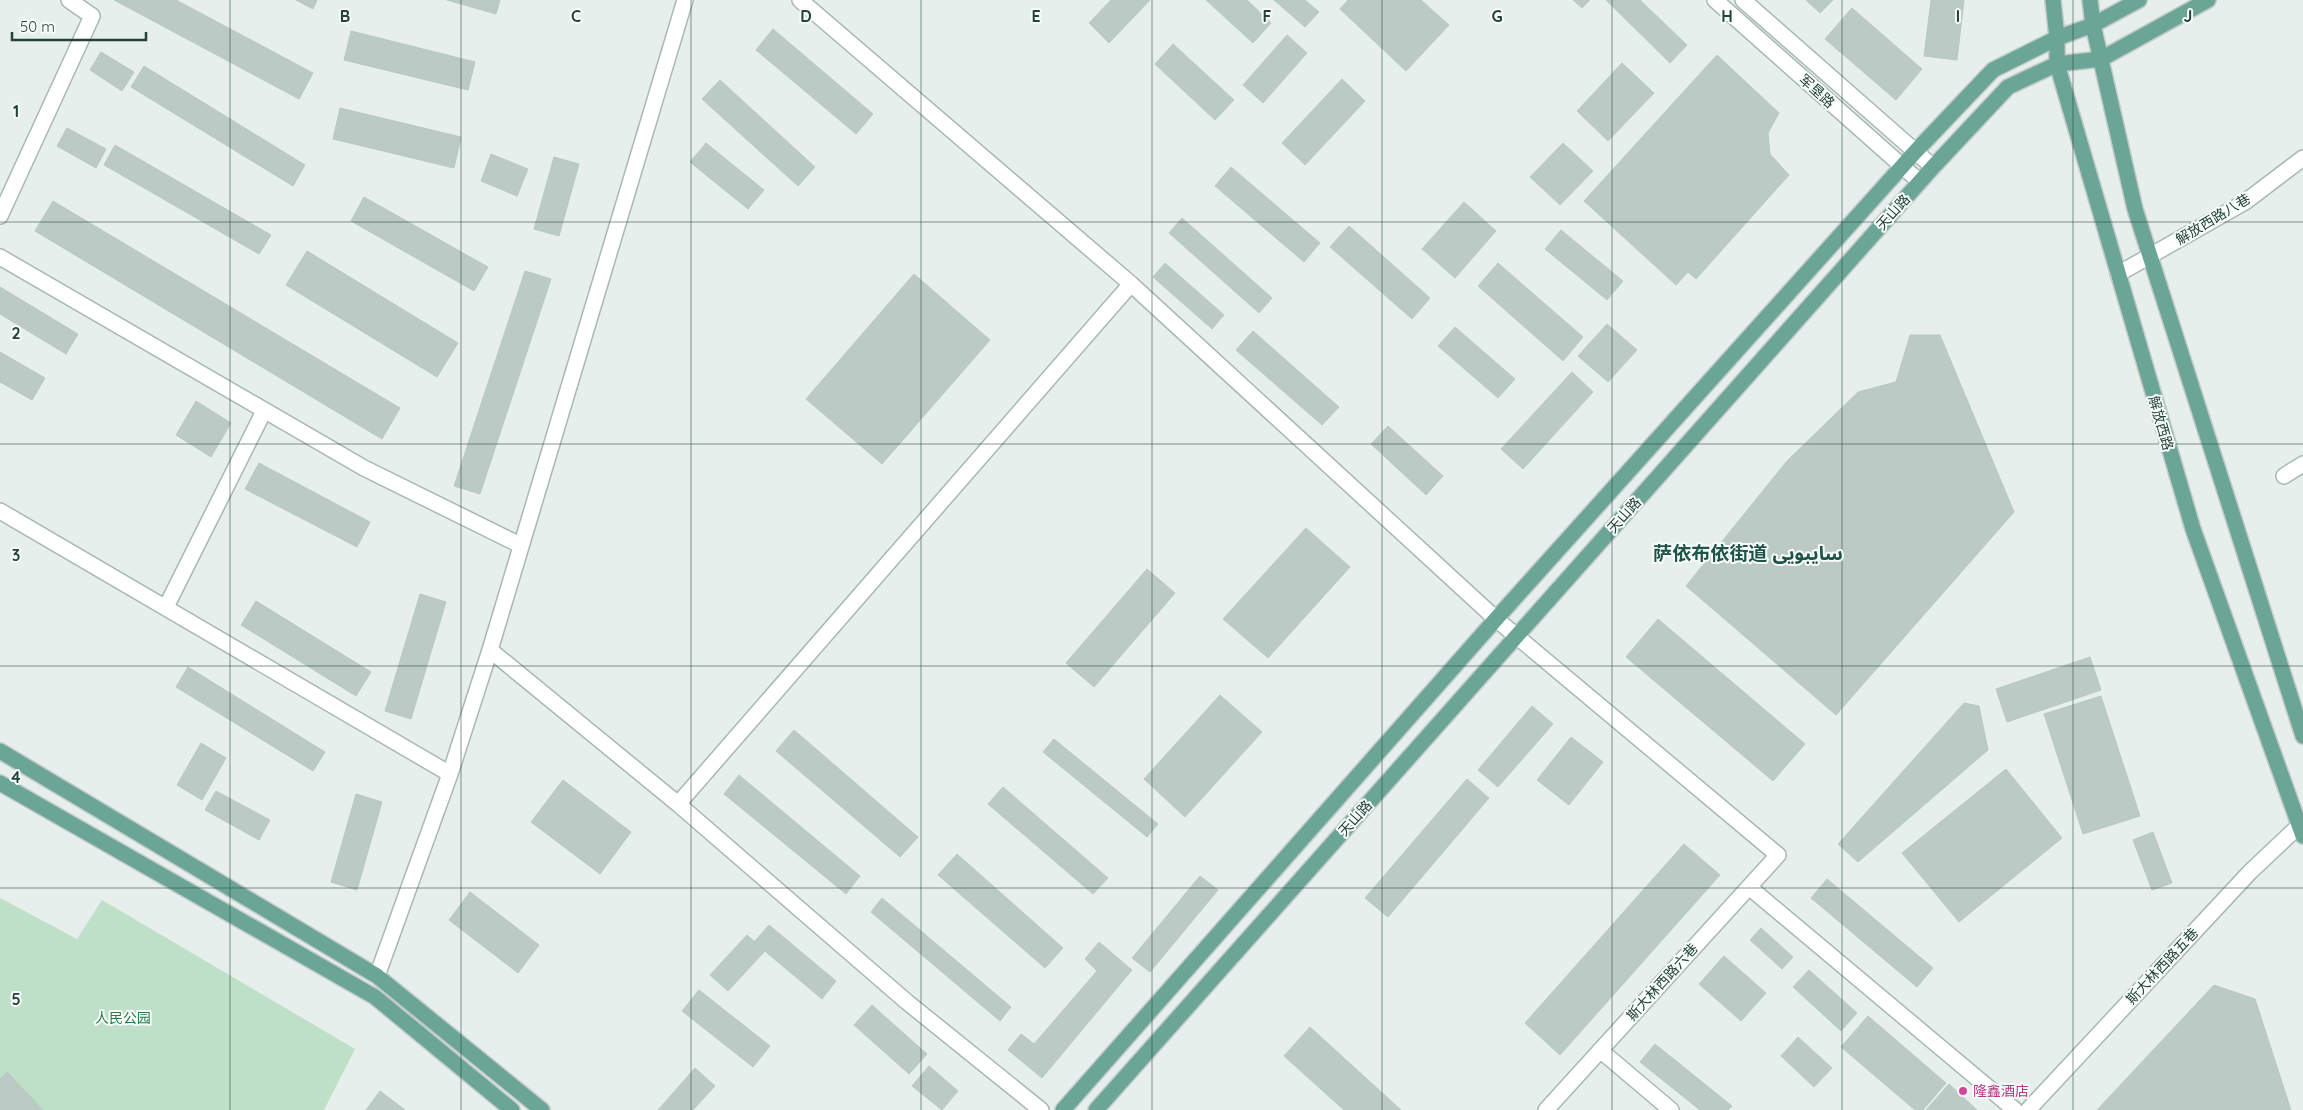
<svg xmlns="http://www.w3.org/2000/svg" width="2303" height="1110" font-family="Quicksand,'Noto Sans Arabic','Noto Sans SC',sans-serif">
<rect width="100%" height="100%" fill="#e6efeb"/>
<path fill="#bfe0c8" d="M0 898 77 939 102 900 355 1049 324 1110H0Z"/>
<path fill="#bbcac4" stroke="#b8c9c2" d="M114 0H176L313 73 299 99Z
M296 0H317L313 9Z
M447 0H500L496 14Z
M1111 0H1150L1109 43 1089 23Z
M1206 0H1247L1271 23 1253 43Z
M1274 0H1305L1319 12 1305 27Z
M1348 0H1421L1449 25 1406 71 1340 9Z
M1573 0H1590L1582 8Z
M1606 0H1640L1687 45 1670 63Z
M1806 0H1833L1820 13Z
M1931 0H1964L1957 60 1924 56Z
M1852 8 1922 69 1896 100 1825 39Z
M773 29 873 114 856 134 756 50Z
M351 31 475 62 468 90 344 60Z
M1287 35 1307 53 1263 103 1243 85Z
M1173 44 1234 100 1215 120 1155 64Z
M101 52 134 72 122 91 90 70Z
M1717 55 1779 113 1768 133 1770 154 1789 175 1696 279 1688 272 1676 285 1584 201Z
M1622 63 1654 93 1608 141 1577 111Z
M144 66 305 165 293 186 131 87Z
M1342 79 1365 101 1305 165 1282 143Z
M720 80 815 167 798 186 702 99Z
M340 108 461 137 454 168 333 139Z
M67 128 106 149 96 168 57 146Z
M706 143 764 190 748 209 690 162Z
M1563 143 1593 171 1560 205 1530 177Z
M115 145 271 235 259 254 104 165Z
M491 154 528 169 517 196 481 181Z
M554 157 579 164 559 236 534 229Z
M1231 167 1320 243 1304 262 1215 186Z
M364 197 488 267 474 291 351 221Z
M53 201 400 408 382 439 35 231Z
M1464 202 1496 231 1455 278 1422 249Z
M1182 218 1272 298 1259 313 1169 233Z
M1349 226 1430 298 1412 319 1330 247Z
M1561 230 1623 281 1607 300 1545 249Z
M307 251 458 343 437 377 286 285Z
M1165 263 1224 315 1212 329 1153 277Z
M1498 263 1583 337 1563 361 1478 286Z
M525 271 551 279 480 494 454 486Z
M914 274 990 340 882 464 806 399Z
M0 287 78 334 66 354 0 314Z
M1607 324 1637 350 1608 382 1578 356Z
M1455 327 1515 379 1498 398 1438 346Z
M1253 331 1339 407 1322 425 1236 350Z
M1910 335H1940L2014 512 1836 715 1686 586 1787 461 1858 392 1896 382Z
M0 352 45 378 32 400 0 382Z
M1572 372 1593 392 1523 469 1501 449Z
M196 401 231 423 211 457 176 435Z
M1388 426 1443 476 1426 495 1371 444Z
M259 463 370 522 357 547 245 489Z
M1306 528 1350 567 1268 658 1223 619Z
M1147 569 1175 593 1094 687 1066 663Z
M420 594 446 602 411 719 385 711Z
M256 601 371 672 356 696 241 625Z
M1658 619 1805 744 1773 781 1626 657Z
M2090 657 2101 690 2007 722 1996 689Z
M188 667 325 752 313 771 176 687Z
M1220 695 1262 732 1185 817 1144 779Z
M2101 696 2140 816 2083 834 2044 714Z
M1964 703 1979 706 1988 750 1858 862 1838 844Z
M1532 706 1553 724 1498 787 1478 770Z
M794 730 918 837 900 857 776 751Z
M1571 737 1603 762 1569 805 1537 780Z
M1054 739 1158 824 1147 837 1043 752Z
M201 743 226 758 202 800 177 785Z
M2006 769 2062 838 1959 922 1902 853Z
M739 775 860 876 846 894 724 794Z
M1467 779 1489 798 1388 917 1365 898Z
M563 780 631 832 600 874 531 822Z
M1003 787 1108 878 1093 894 988 804Z
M216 791 270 820 259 840 205 810Z
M356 794 382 802 357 890 331 882Z
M2153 832 2172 883 2152 890 2133 840Z
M1684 844 1720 875 1560 1055 1525 1023Z
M957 854 1063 948 1045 968 938 875Z
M1200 876 1218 890 1150 972 1132 958Z
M1827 879 1933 968 1917 987 1811 898Z
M470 892 539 945 518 973 449 920Z
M882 898 1011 1007 1000 1021 871 912Z
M769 925 836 981 822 999 754 942Z
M1761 928 1793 957 1782 969 1750 940Z
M747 935 765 951 728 991 710 975Z
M1099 942 1132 970 1042 1078 1008 1050 1021 1034 1034 1044 1097 971 1085 959Z
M1724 956 1766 993 1741 1021 1699 984Z
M1809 970 1857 1013 1841 1031 1793 987Z
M2214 985 2255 999 2291 1110H2097Z
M699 990 770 1046 753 1067 682 1011Z
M872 1005 927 1054 909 1074 854 1025Z
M1868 1016 1946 1083 1923 1110H1915L1841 1047Z
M1310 1027 1401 1110H1344L1284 1056Z
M1798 1037 1832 1068 1814 1087 1781 1056Z
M1655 1044 1732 1106 1728 1110H1700L1640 1062Z
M929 1066 958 1091 942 1110 912 1086Z
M695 1068 715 1086 693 1110H658Z
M7 1072 43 1110H0V1079Z
M1949 1084 1977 1110H1926Z
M380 1091 405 1110H366Z"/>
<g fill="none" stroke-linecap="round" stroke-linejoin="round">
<g stroke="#a8b8b2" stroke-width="18">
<path id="minor" d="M800 0 1131 284 1496 619 1778 855 1546 1110
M1715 0 1920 182
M1743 0 1933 167
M0 216 92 16 69 0
M0 257 364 468 520 545
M2118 274 2245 202 2303 158
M2284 476 2303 464
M0 511 450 774
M166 607 264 411
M490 650 678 804 907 1002 1041 1110
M678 804 1131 284
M1749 887 2015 1110
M377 976 450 774 490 650 685 0
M1600 1050 1671 1110
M2028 1110 2250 872 2303 822"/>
</g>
<g stroke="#c2cac8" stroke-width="18">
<path id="major" d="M2053 0 2057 38V64L2193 529 2303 836
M2090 0 2093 25 2135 209 2303 736
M0 751 377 976 542 1110
M0 783 375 997 512 1110
M1063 1110 1496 619 1915 152 1993 70 2057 38 2093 25 2139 0
M1096 1110 1933 167 2008 87 2057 64 2101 59 2208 0"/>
</g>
<use href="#minor" stroke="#fff" stroke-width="15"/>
<use href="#major" stroke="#6aa596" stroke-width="15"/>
</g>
<path fill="none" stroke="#24423a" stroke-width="1" stroke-opacity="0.55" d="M230 0V1110M461 0V1110M691 0V1110M921 0V1110M1152 0V1110M1382 0V1110M1612 0V1110M1842 0V1110M2073 0V1110M0 222H2303M0 444H2303M0 666H2303M0 888H2303"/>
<circle fill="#d1479c" stroke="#f7fbf9" stroke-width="2" cx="1963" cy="1091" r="5"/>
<g text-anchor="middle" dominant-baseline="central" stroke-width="4" stroke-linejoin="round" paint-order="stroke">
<g font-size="14" fill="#24423a" stroke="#f7fbf9">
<text transform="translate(1817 91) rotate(42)">军垦路</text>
<text transform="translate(1893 212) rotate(-48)">天山路</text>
<text transform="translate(2213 219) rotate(-31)">解放西路八巷</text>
<text transform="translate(2161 423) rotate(74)">解放西路</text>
<text transform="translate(1624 515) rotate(-48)">天山路</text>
<text transform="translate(1355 818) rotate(-48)">天山路</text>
<text transform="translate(2162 966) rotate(-47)">斯大林西路五巷</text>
<text transform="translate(1662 982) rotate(-48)">斯大林西路六巷</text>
</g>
<g font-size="14" fill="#2d7a4b" stroke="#f7fbf9">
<text x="123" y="1018">人民公园</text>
</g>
<g font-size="14" fill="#b23c85" stroke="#f7fbf9" text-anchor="start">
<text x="1973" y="1091">隆鑫酒店</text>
</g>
<g font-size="19" font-weight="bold" fill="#1f5548" stroke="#f7fbf9">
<text x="1748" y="553">萨依布依街道 سايبويى</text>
</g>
</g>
<g font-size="16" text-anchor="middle" font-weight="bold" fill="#24423a" stroke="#f7fbf9" stroke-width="4" stroke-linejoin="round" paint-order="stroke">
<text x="345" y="22">B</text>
<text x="576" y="22">C</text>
<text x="806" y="22">D</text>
<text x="1036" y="22">E</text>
<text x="1267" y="22">F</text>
<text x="1497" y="22">G</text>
<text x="1727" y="22">H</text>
<text x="1958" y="22">I</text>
<text x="2188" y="22">J</text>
<text x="16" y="117">1</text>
<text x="16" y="339">2</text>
<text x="16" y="561">3</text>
<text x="16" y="783">4</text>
<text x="16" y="1005">5</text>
</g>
<path d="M12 32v8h134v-8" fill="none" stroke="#24423a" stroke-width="2.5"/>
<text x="20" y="32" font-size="15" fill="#24423a" stroke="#f7fbf9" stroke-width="4" paint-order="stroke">50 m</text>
</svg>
